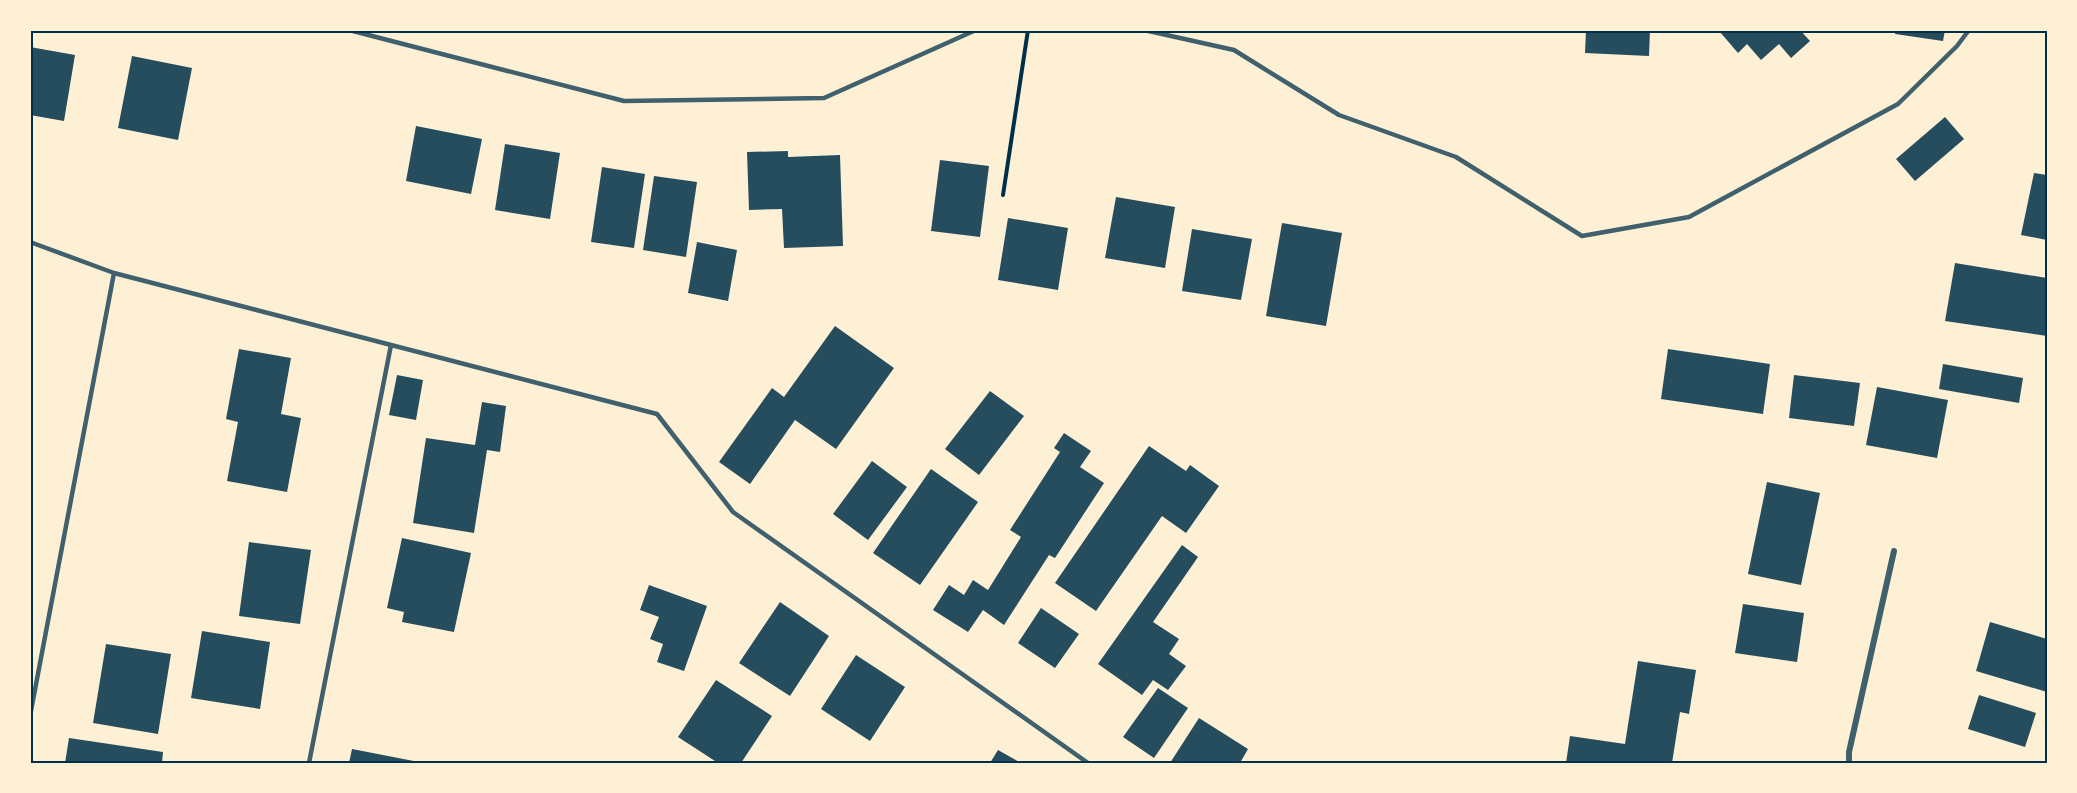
<svg xmlns="http://www.w3.org/2000/svg" width="2077" height="793" font-family="Overpass,sans-serif">
<rect width="100%" height="100%" fill="#fdf0d5"/>
<path fill="#264d5e" d="M1586 30H1650L1649 56 1585 53Z
M1722 30H1800L1810 41 1791 58 1779 44 1761 60 1747 44 1738 53 1720 32Z
M1896 30H1945L1943 41 1895 34Z
M30 47 75 55 64 121 30 115Z
M132 56 192 68 178 140 118 128Z
M1945 117 1964 139 1915 181 1896 159Z
M416 126 482 139 471 194 406 181Z
M505 144 560 153 550 219 495 210Z
M788 151V157L840 155 843 246 784 248 782 209 749 210 747 152Z
M940 160 989 166 980 237 931 231Z
M602 167 645 174 634 248 591 242Z
M2034 173 2047 175V240L2021 235Z
M654 176 697 182 686 257 643 250Z
M1116 197 1175 207 1165 268 1105 258Z
M1008 218 1068 228 1058 290 998 280Z
M1282 223 1342 233 1326 326 1266 316Z
M1192 229 1252 239 1241 300 1182 291Z
M697 242 737 250 728 301 688 293Z
M1955 263 2047 278V336L1945 321Z
M835 326 894 368 836 449 795 420 750 484 719 462 772 388 784 397Z
M239 349 291 358 281 414 301 418 287 492 227 481 238 422 226 419Z
M1668 349 1770 364 1763 414 1661 399Z
M1943 364 2023 378 2019 403 1939 389Z
M397 375 423 380 416 420 389 415Z
M1794 375 1860 383 1854 426 1789 418Z
M1877 387 1948 400 1937 458 1866 445Z
M990 391 1024 416 979 475 945 449Z
M482 402 506 406 500 452 487 450 474 533 413 523 426 438 475 445Z
M1064 433 1091 451 1080 467 1104 483 1055 558 1049 555 1004 625 983 610 968 632 933 610 949 585 964 595 973 580 988 590 1021 537 1010 530 1060 452 1054 448Z
M1149 446 1186 471 1190 465 1219 486 1186 533 1162 516 1096 611 1055 583Z
M872 461 907 487 868 540 833 514Z
M931 469 978 502 920 585 873 553Z
M1767 482 1820 493 1801 585 1748 574Z
M402 538 471 553 454 632 402 622 404 612 387 608Z
M249 542 311 550 300 624 239 616Z
M1182 545 1198 557 1153 622 1179 639 1169 654 1186 666 1168 690 1153 680 1142 695 1098 664Z
M649 585 707 606 684 671 657 662 663 644 650 639 659 617 640 610Z
M780 602 829 636 790 696 739 663Z
M1743 604 1804 613 1797 662 1735 653Z
M1041 608 1079 634 1055 668 1018 643Z
M1990 622 2047 639V692L1976 671Z
M202 631 270 642 260 709 191 698Z
M106 644 171 654 158 734 93 723Z
M856 655 905 687 870 741 821 709Z
M1638 661 1696 670 1689 714 1680 712 1672 763H1566L1570 736 1625 744Z
M716 680 772 716 741 763H714L715 761 678 737Z
M1158 688 1188 708 1154 758 1123 737Z
M1979 695 2036 713 2025 747 1968 729Z
M1199 718 1248 749 1240 763H1170Z
M69 738 163 752 162 763H65Z
M352 749 419 762V763H349Z
M998 750 1021 763H990Z"/>
<g fill="none" stroke-linecap="round" stroke-linejoin="round">
<path stroke="#003049" stroke-width="4" d="M1003 195 1028 30"/>
<path stroke="#3f606c" stroke-width="4.5" d="M349 30 624 101 824 98 976 30
M1144 30 1234 50 1339 115 1456 157 1582 236 1689 217 1898 104 1957 46 1969 30
M30 242 114 273 657 414 733 512 1088 763
M30 716 114 273
M309 763 391 345"/>
<path stroke="#3f606c" stroke-width="6" d="M1849 763V752L1894 551"/>
</g>
<rect width="2077" height="793" fill="none" stroke="#fdf0d5" stroke-width="63"/>
<rect x="32" y="32" width="2014" height="730" fill="none" stroke="#003049" stroke-width="2"/>
</svg>
